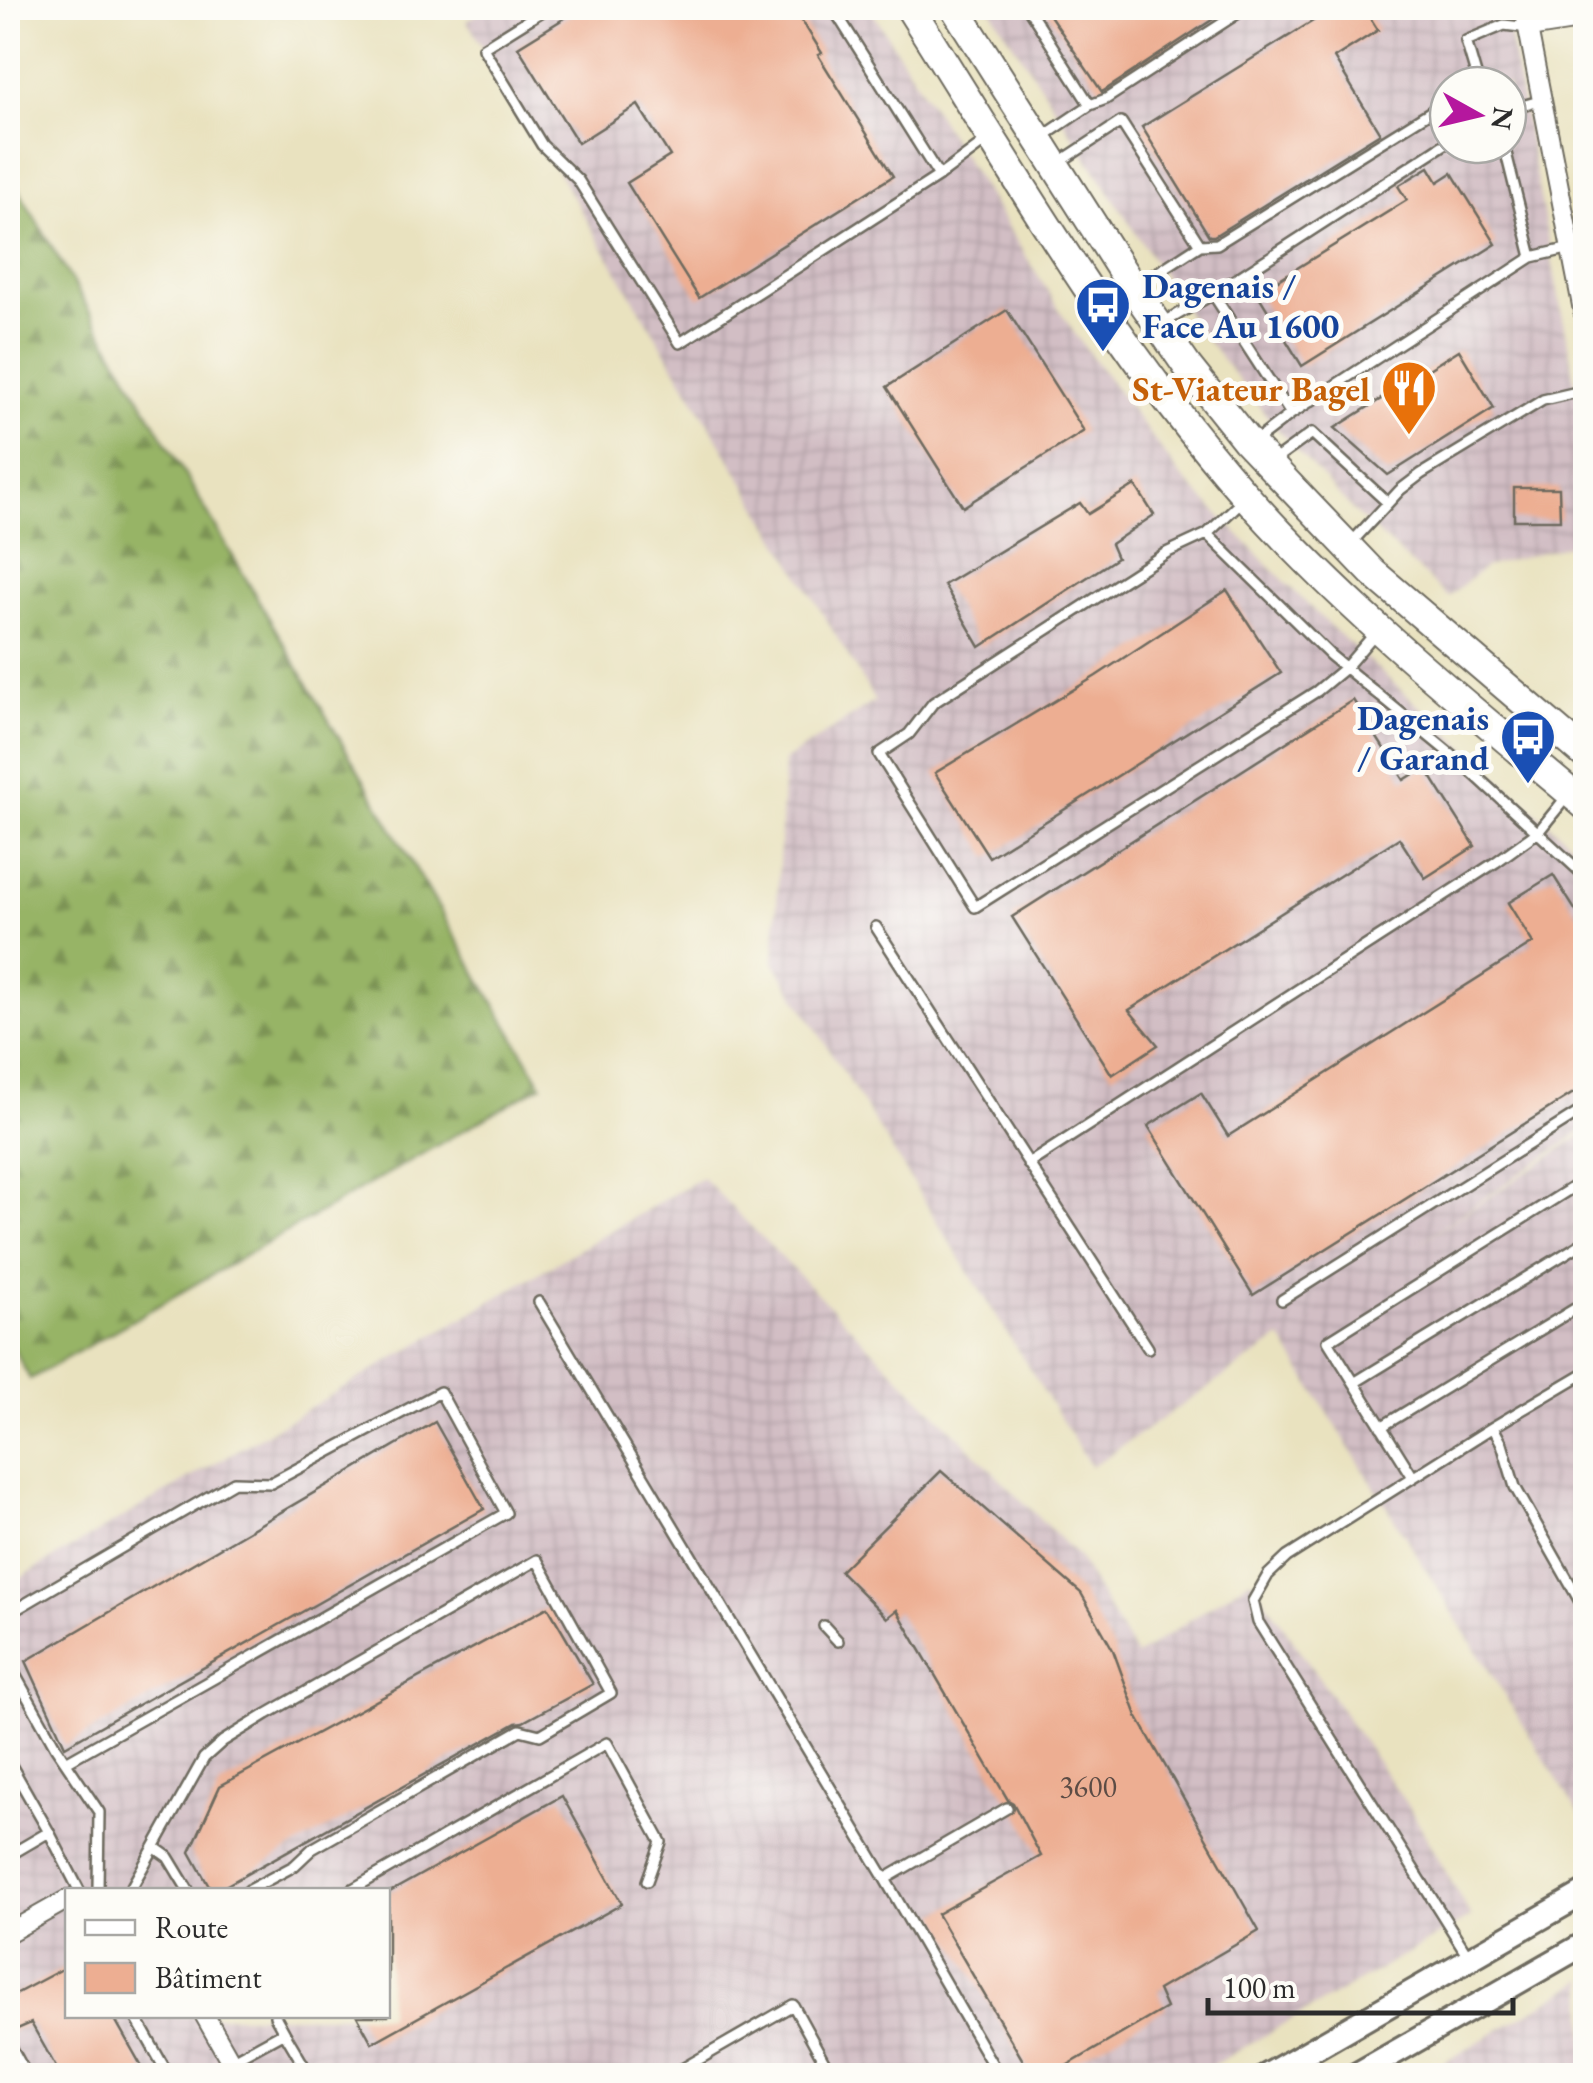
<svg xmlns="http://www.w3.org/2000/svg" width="1593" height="2083" font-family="'EB Garamond',serif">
<defs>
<pattern id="industrial-grid" width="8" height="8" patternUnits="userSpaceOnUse" patternTransform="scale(2.5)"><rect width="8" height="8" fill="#d2bec4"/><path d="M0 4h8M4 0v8" fill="none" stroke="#b4a3a9"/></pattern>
<pattern id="forest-firs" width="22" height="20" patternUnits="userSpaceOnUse" patternTransform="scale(2.5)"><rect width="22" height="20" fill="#97b466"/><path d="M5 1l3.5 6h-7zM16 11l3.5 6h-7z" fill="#7b9354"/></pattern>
</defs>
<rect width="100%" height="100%" fill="#fdfcf7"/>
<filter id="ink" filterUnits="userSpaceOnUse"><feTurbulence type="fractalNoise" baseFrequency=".01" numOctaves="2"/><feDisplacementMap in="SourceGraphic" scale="20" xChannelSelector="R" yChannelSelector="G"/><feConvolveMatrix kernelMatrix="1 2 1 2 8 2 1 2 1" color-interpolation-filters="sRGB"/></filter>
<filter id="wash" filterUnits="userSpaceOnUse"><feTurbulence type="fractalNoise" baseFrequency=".0048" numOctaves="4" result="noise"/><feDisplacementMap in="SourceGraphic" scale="40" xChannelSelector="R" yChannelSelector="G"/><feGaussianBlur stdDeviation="2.25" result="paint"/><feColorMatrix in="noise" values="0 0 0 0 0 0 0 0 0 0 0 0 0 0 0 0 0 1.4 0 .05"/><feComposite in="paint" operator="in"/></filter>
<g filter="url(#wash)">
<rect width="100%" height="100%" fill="#e9e2bf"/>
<path fill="url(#industrial-grid)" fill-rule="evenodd" d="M486 8H870L1073 331 1180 475 1316 613 1585 856V1129L1408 1251 1585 1133V1824L1281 1338 1091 1467 774 962 784 761 875 701 467 21Z
M990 8H1504L1585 433V541L1485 567 1448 597 1354 512 1277 429 1198 329ZM1448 85H1508V145H1448Z
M702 1177 1078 1557 1136 1656 1251 1579 1416 1818 1471 1917 1196 2075H8V1585ZM68 1890H388V2016H68Z
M1585 1979V2075H1423Z"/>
<path fill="url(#forest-firs)" stroke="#617048" stroke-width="2.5" d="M8 172 542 1085 30 1379 8 1339Z"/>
<g id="blocks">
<path fill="#edae92" d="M581 8H794L822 53 818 55 893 176 699 298 627 183 670 156 638 105 578 143 518 47Z
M1045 8H1230L1102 92Z
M1334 8H1364L1378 30 1334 58 1380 133 1214 236H1209L1142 127Z
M1429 167 1438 182 1452 173 1496 244 1302 366 1257 293 1407 200 1398 186Z
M1007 310 1084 431 963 507 887 387Z
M1459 350 1494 408 1388 475 1335 428Z
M1135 485 1154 515 1111 544 1117 558 980 647 944 585 1080 503 1088 514Z
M1514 488H1559L1560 520H1514Z
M1227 590 1281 673 989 857 935 773 1096 676Z
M1353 700 1404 780 1425 767 1475 846 1425 878 1399 838 1129 1010 1158 1045 1112 1075 1012 917Z
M1553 875 1586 927V1085L1253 1295 1148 1126 1201 1093 1228 1136 1533 943 1508 903Z
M435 1422 484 1509 65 1746 26 1661Z
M941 1471 1081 1593 1113 1650 1137 1716 1259 1931 1158 1990 1166 2008 1049 2076H1032L937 1914 1041 1856 1013 1803 1008 1800 897 1610 887 1618 840 1571Z
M548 1607 593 1684 523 1722 516 1723 218 1890H211L190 1852 220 1786Z
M562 1796 622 1904 372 2043 357 2016H388V1893Z
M68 1966V2016H113L147 2076H61L31 2023 8 2033V1998Z"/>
</g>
</g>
<g filter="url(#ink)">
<use href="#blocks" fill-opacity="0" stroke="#6e6b5f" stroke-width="2.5"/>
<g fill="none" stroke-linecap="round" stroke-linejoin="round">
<g stroke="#6e6b5f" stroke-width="14">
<path id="service" d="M547 8 483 48 542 145 578 180 680 343 939 176
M833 8 939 176 986 141
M1028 8 1090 105 1041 138
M1479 85 1466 41 1504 25 1529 28
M1090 105 1106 99 1246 8
M1508 110 1543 100
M1504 145 1532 257 1571 248
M1057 164 1121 122 1200 245 1135 287
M1200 245 1217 244 1446 102
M1213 294 1448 142
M1163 323 1213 294 1291 414 1253 443
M1291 414 1532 257
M1272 462 1312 433 1388 503
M1244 499 1207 534 1330 655 1464 765 1586 877
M1207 534 1166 553 933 703 909 734 879 754 975 907 1317 691 1346 667 1377 631
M1352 542 1400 490 1421 474 1543 400 1586 390
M876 927 1148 1348
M1028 1164 1496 862 1539 831 1568 795
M1282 1300 1586 1108
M539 1302 885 1879
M1354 1383 1586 1241
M1381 1427 1586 1302
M1493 1427 1586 1372
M1413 1477 1328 1341 1586 1179
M8 1614 234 1482 271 1483 440 1392 506 1513 66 1762
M824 1626 838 1641
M8 1662 56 1748 99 1812 98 1890
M8 1760 49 1832
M154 1847 168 1857 188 1890
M8 1856 49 1832 79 1890
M130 1890 204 1758 223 1741 267 1714 537 1560 611 1693 540 1735 520 1730 312 1849 294 1866 249 1890
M351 1890 607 1743 661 1842 647 1881
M1470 1959 1258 1622 1253 1601 1268 1575 1287 1557 1493 1427 1502 1444 1515 1487 1586 1612
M135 2016 169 2076
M284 2032 310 2076
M8 2041 27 2076
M231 2061 284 2032 275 2016
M670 2076 793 2005 832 2076
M999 2076 885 1879 1007 1808"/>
</g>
<g stroke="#6e6b5f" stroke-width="22">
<path id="minor" d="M1524 8 1586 326
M1529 28 1586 19
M8 1933 68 1899
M205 2016 239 2076"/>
</g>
<g stroke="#6e6b5f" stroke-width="28">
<path id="tertiary" d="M1266 2076 1586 1892
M1354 2076 1586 1943"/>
</g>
<g stroke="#6e6b5f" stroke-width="32">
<path id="secondary" d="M910 8C1015 174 1114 346 1244 494 1346 610 1469 707 1586 806
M955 8 1133 288 1187 366 1247 441 1373 573 1586 755"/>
</g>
<use href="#service" stroke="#fff" stroke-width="9"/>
<use href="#minor" stroke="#fff" stroke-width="18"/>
<use href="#tertiary" stroke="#fff" stroke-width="22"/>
<use href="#secondary" stroke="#fff" stroke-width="28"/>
</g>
</g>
<defs>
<g id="bus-pin" transform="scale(2.875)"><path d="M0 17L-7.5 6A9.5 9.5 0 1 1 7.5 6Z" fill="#1a4fb4" stroke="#fdfcf7"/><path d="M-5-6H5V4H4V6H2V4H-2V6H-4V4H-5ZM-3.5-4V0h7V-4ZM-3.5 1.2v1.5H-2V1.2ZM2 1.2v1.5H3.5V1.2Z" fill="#fff"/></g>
<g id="restaurant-pin" transform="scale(2.875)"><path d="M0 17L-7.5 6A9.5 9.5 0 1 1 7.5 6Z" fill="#e8710a" stroke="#fdfcf7"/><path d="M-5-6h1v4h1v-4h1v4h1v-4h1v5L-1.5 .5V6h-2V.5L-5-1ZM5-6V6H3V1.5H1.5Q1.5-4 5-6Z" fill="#fff"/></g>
</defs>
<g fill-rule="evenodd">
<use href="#bus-pin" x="1103" y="305"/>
<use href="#restaurant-pin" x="1409" y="388"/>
<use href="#bus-pin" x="1528" y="737"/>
</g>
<g text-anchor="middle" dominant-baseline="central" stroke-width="10" stroke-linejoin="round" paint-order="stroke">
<g font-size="30" fill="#5c4c45">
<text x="1088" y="1786">3600</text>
</g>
<g font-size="35" font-weight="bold" fill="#164399" stroke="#fdfcf7" text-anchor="start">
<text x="1142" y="285">Dagenais /<tspan x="1142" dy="40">Face Au 1600</tspan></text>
<text x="1489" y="717" text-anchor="end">Dagenais<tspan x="1489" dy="40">/ Garand</tspan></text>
</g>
<g font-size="35" font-weight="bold" fill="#c56008" stroke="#fdfcf7" text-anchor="end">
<text x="1370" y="388">St-Viateur Bagel</text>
</g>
</g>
<rect width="1593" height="2083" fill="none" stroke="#fdfcf7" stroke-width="40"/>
<rect x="65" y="1888" width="325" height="130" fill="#fdfcf7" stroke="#a9a8a5" stroke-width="2.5"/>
<rect x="85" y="1920" width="50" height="15" fill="#ffffff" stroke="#a9a8a5" stroke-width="2.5"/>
<text x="155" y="1938" font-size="30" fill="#2b2b2b">Route</text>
<rect x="85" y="1963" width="50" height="30" fill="#edae92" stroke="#a9a8a5" stroke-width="2.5"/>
<text x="155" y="1988" font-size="30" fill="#2b2b2b">Bâtiment</text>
<g transform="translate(1478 115) rotate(98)"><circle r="48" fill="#fdfcf7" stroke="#a9a8a5" stroke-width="2.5"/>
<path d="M0-8L18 38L0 25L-18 38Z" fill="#b5179e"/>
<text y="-15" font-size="28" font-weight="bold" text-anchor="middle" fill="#2b2b2b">N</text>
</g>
<path d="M1208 1998v15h305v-15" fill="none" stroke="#2b2b2b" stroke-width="5"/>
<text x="1223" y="1998" font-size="30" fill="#2b2b2b" stroke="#fdfcf7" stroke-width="8" paint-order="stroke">100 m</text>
</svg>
